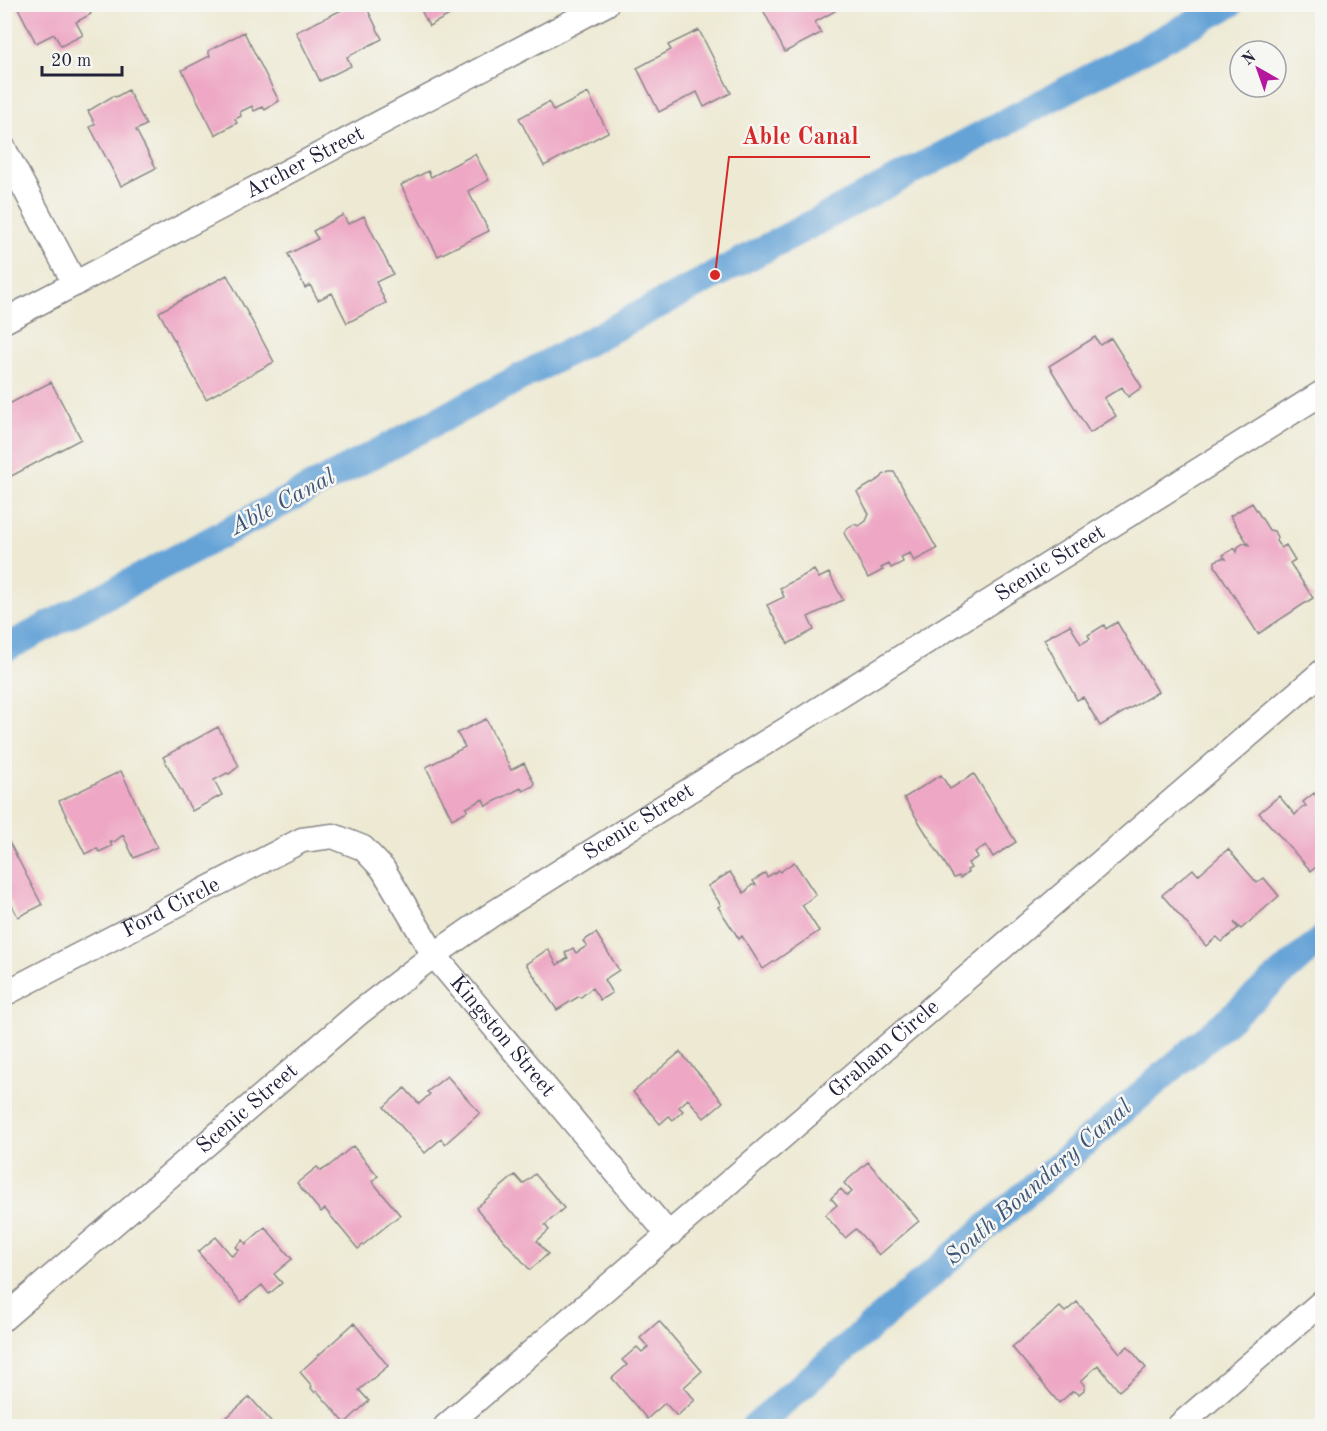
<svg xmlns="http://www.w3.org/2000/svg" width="1327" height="1431" font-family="'Old Standard TT',serif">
<rect width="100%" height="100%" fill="#f6f6f2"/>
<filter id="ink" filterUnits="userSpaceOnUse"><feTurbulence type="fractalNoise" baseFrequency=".0167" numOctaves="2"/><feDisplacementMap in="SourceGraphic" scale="12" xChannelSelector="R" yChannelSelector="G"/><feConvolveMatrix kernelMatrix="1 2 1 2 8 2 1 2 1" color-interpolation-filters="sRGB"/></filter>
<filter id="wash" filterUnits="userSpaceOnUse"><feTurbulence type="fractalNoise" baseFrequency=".008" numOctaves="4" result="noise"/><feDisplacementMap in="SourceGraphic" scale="24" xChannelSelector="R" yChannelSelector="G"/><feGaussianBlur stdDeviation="1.35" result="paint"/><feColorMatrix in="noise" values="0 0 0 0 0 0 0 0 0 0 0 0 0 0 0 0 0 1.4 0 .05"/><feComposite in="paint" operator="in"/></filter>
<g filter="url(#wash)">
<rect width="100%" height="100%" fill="#ede9d3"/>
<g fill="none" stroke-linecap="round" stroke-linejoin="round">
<path stroke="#65a3d7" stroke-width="28" d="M4 649 1230 4
M755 1426 1322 939"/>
</g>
<g id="blocks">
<path fill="#eea7c4" d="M16 4H86L91 14 76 22 83 35 61 46 54 34 36 43Z
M354 4H365L382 39 347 57 351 66 320 81 296 32Z
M418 4H456L459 10 429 26Z
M760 4H831L835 11 815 22 821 33 785 52Z
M699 30 731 93 704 107 697 92 659 112 637 68 671 50 668 45Z
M244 32 279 101 265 110 263 107 254 111 252 106 240 112 241 116 235 119 237 123 215 135 182 70 210 56 208 51Z
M128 90 146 125 136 130 156 168 121 186 90 127 95 124 88 111 113 96 116 97Z
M588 93 608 132 544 166 519 118 549 102 553 111Z
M475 154 489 180 468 191 489 231 438 256 401 185 428 171 431 177Z
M343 215 348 224 364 216 393 274 376 282 386 303 347 323 332 293 318 300 310 285 305 288 288 254 318 239 313 231Z
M227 275 274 362 206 399 159 312Z
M1095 337 1100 345 1111 338 1142 387 1128 397 1122 387 1104 398 1116 416 1090 433 1049 366Z
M51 382 81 439 4 480V396L9 404Z
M889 472H894L937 549 914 561 910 553 901 557 903 562 891 568 889 564 881 568 883 570 868 578 844 533 846 529 854 524 859 526 866 521 869 514 857 492 881 478 883 475Z
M1252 503 1269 530 1274 531 1277 537 1276 541 1281 548 1286 545 1295 560 1290 563 1313 598 1258 634 1215 566V561L1222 558 1226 559 1223 555 1235 548 1237 552 1238 547 1244 543 1249 545 1230 516Z
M814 570 819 578 829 573 843 600 808 617 814 630 788 644 767 605 784 597 780 588Z
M1117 622 1158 692 1100 726 1083 697 1077 700 1044 639 1070 625 1081 644 1090 639 1088 635 1104 625 1106 629Z
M486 719 511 770 524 763 535 785 523 791 521 788 486 806 483 799 466 808 467 811 452 819 426 767 465 747 457 733Z
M218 727 239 766 229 774 227 773 214 780 222 795 192 811 163 757Z
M121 771 157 847 134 858 123 835 114 842H110L112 846 99 852 97 848 85 854 59 801Z
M974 774 1016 842 993 857 986 845 975 852 978 857 968 863 971 868 967 870 968 872 960 878 959 876 954 878 904 798 941 775 950 789Z
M1322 792V862L1311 871 1259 813 1279 796 1295 815 1302 807 1306 806 1303 802 1314 793 1317 797Z
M8 840 42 905 18 917 4 890V842Z
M1228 849 1257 883 1264 878 1279 896 1241 929 1234 922 1238 928 1222 942 1217 937 1206 946 1162 895 1193 869 1198 875Z
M794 862 816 895 802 905 819 931 763 969 742 936 739 939 718 907 721 905 708 886 730 872 744 893 752 885H756L753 881 765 873 767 877 779 870 780 872Z
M596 933 619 970 604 980 612 993 600 1000 592 988 581 997H578L557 1010 526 964 548 949 557 965 568 958 565 953 573 948 576 953 587 946 583 941Z
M680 1052 723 1102 704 1118 688 1099 679 1107 683 1111 673 1120 669 1116 660 1124 633 1092Z
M447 1076 480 1113 445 1144 441 1139 425 1153 384 1107 405 1088 419 1104 430 1094 427 1092Z
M353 1146 378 1176 372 1181 400 1215 358 1249 325 1209 321 1212 297 1183 317 1167 321 1171 329 1166Z
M868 1162 919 1221 879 1255 856 1229 845 1238 825 1215 837 1205 831 1198 841 1189 847 1196 852 1192 844 1183Z
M535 1174 564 1208 545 1225 549 1230 537 1241 548 1254 530 1270 476 1208 515 1175 523 1184Z
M265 1227 292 1259 274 1274 282 1283 269 1294 262 1285 241 1302 198 1252 216 1237 232 1256 239 1250 236 1247 243 1240 246 1244Z
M1077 1302 1120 1353 1128 1346 1146 1368 1119 1391 1098 1365 1081 1381 1085 1385 1084 1390 1079 1394 1073 1391 1059 1403 1012 1347 1060 1307 1065 1312Z
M659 1321 702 1371 684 1387 695 1400 677 1416 665 1403 647 1419 612 1378 627 1365 622 1360 637 1347 642 1352 648 1347 640 1338Z
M354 1323 388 1366 359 1390 369 1401 345 1423 317 1391 315 1393 311 1388 312 1386 300 1372Z
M250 1397 275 1426H221L219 1424Z"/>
</g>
</g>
<g filter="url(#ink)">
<use href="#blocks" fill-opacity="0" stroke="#888687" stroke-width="1.5"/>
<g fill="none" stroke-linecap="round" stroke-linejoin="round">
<g stroke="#888687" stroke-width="27">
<g id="street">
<path d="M4 149 75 284"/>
<path id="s1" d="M4 321 606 4"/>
<path id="s2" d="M4 994 302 840 333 836 363 848 383 869 434 955 669 1235"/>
<path id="s3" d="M4 1318 360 1012 434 955 494 913 1322 393"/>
<path id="s4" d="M446 1426 1322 672"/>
<path d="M1179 1426 1322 1302"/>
</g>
</g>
<use href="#street" stroke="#fff" stroke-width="24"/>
</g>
</g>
<g text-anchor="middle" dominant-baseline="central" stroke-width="5" stroke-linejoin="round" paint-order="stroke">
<g font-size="22" fill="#22223b" stroke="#f6f6f2">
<text stroke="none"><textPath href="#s1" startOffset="340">Archer Street</textPath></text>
<text stroke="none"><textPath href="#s3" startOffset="1293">Scenic Street</textPath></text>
<text stroke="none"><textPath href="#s3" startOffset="807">Scenic Street</textPath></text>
<text stroke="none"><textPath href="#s2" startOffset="188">Ford Circle</textPath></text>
<text stroke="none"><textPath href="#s2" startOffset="634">Kingston Street</textPath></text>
<text stroke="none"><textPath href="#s4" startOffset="578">Graham Circle</textPath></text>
<text stroke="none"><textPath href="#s3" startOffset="321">Scenic Street</textPath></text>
</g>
<g font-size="24" font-style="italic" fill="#3d5679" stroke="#f6f6f2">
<text transform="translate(283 503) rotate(-28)">Able Canal</text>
<text transform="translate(1039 1183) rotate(-41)">South Boundary Canal</text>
</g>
</g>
<path fill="none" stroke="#d62828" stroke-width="2" d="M715 275L729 157H870"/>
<circle fill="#d62828" stroke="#f6f6f2" stroke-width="2" cx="715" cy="275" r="6"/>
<g font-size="24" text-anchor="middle" font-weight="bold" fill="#d62828" stroke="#f6f6f2" stroke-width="5" stroke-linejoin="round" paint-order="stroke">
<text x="800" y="144">Able Canal</text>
</g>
<rect width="1327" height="1431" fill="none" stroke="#f6f6f2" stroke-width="24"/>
<g transform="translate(1258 69) rotate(320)"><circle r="28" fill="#f6f6f2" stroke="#a1a1a9" stroke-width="1.5"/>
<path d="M0-4.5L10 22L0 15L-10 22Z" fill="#b5179e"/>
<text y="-9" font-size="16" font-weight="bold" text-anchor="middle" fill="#22223b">N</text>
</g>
<path d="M42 66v9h80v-9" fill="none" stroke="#22223b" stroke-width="3"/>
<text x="51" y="66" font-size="18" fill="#22223b" stroke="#f6f6f2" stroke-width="4.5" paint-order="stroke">20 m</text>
</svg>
